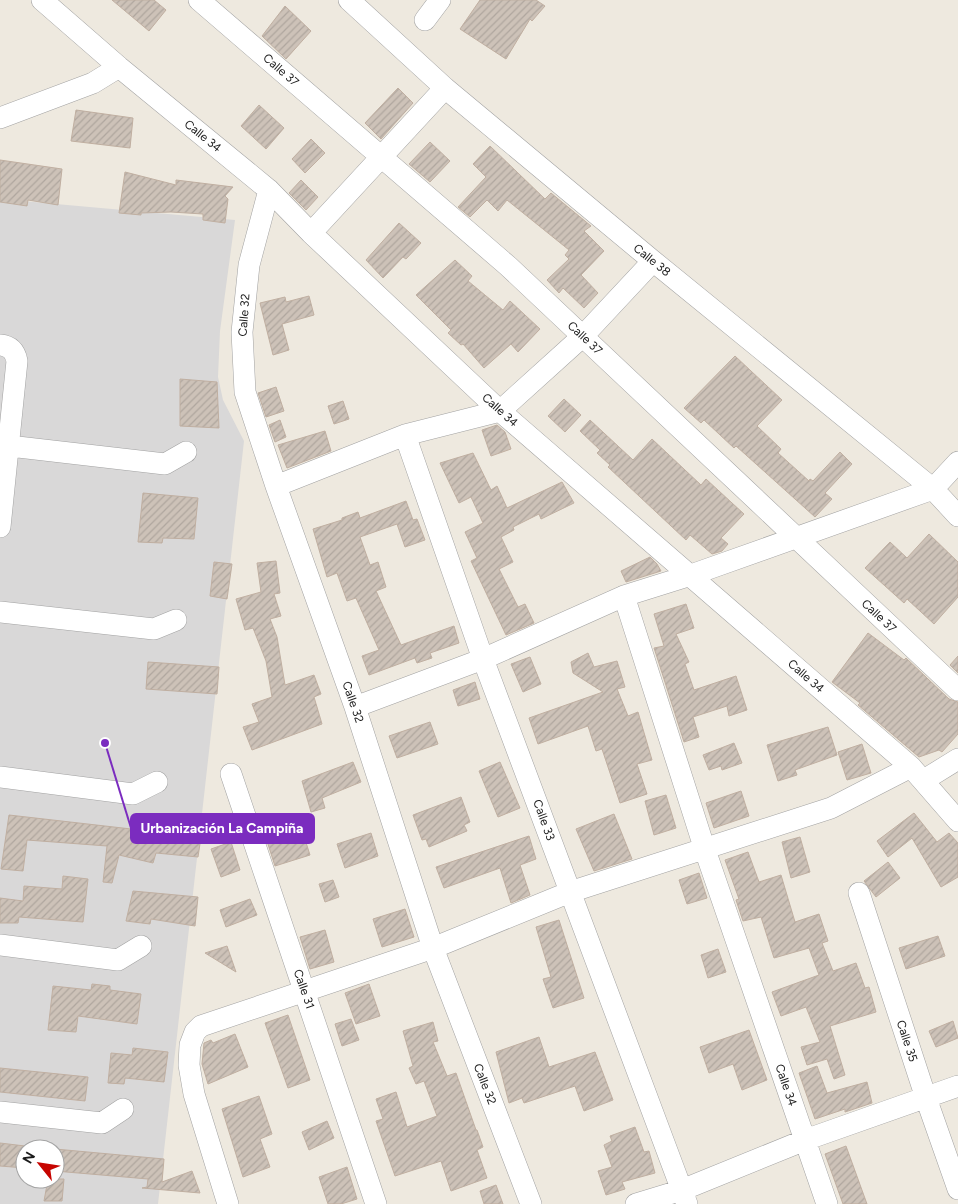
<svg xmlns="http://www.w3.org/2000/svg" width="958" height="1204" font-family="Figtree,sans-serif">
<defs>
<pattern id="building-hatch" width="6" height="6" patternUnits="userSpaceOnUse" patternTransform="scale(1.25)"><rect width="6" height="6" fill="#cdc2b8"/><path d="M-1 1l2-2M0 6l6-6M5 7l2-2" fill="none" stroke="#afa69e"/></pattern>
</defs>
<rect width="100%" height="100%" fill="#eee9df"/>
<path fill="#d9d8d8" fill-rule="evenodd" d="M0 199 235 220 220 331 218 377 223 400 244 441 158 1204H0ZM25 1149H55V1179H25Z"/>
<path fill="url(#building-hatch)" stroke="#c0afa1" d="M112 0H154L166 10 149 31Z
M480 0H536L545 6 532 21 530 19 506 59 460 29Z
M285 6 311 31 286 59 262 36Z
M398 88 413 103 381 139 365 123Z
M259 105 284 128 266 149 241 126Z
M76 110 133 118 130 148 71 141Z
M311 139 325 153 305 173 292 159Z
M430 142 450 161 430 182 409 164Z
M490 146 545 199 551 193 591 226 584 231 604 251 581 275 598 293 584 308 563 288 559 293 547 280 569 259 565 255 569 250 507 200 498 211 487 200 470 217 458 207 486 177 473 164Z
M0 160 62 169 58 205 28 200 27 206 0 202Z
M125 172 176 185V180L233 187 225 196 228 199 225 223 203 220V214L171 212 141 213V215L119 213Z
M301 180 318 197 306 210 289 193Z
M399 223 421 243 406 259 403 257 383 278 366 260Z
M455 260 472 276 468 281 503 310 510 301 540 329 518 352 511 344 484 368 463 344 461 345 448 333 451 330 416 295Z
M309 296 314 315 282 324 289 350 273 355 260 303 285 297 286 302Z
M735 356 782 400 757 426 781 449 778 453 809 481 810 479 813 481 840 452 852 464 825 493 832 499 815 517 736 446 734 448 704 420 701 423 684 408Z
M180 379 217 382 219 428 180 426Z
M276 387 284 411 266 417 258 393Z
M564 399 581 415 565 432 548 416Z
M343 401 349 419 334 424 328 406Z
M280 420 286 437 275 442 269 425Z
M590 420 633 460 652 439 701 485 706 479 744 514 721 538 728 544 722 551 712 554 690 535 686 540 608 467 610 465 597 453 600 450 580 431Z
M497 425 505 432 511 449 491 456 482 430Z
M325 431 331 451 287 468 278 445Z
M473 453 491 490 497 486 507 508 562 482 574 503 541 519 539 514 513 527 514 530 501 537 513 562 499 569 518 607 525 604 534 623 506 635 471 561 477 558 465 532 483 523 471 497 459 503 440 463Z
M143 493 198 498 194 539 163 538 162 543 138 542Z
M406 501 413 520 417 519 425 540 405 547 397 524 360 537 370 565 378 562 386 587 376 591 401 645 454 626 459 643 430 653 432 658 417 663 415 658 369 675 362 656 379 650 356 598 347 601 337 573 327 577 313 529 342 520V518L358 512 360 518Z
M929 534 958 562V597L934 624 907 599 904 603 865 568 890 542 907 558Z
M650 557 657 564 661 571 626 582 621 571Z
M276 561 280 593 274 594 281 616 270 619 277 637 285 685 314 675 321 694 314 697 322 724 252 750 243 727 259 722 252 704 272 697 266 661 253 628 245 630 236 599 261 592 257 563Z
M214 562 232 564 227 599 210 596Z
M686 604 694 628 676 634 689 662 685 664 694 690 736 676 747 710 729 716 727 706 693 717 699 737 684 742 656 654 654 648 664 646 654 614Z
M868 633 904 660 906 658 949 699 958 702V734L942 752 939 750 919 757 858 705 860 703 832 682Z
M588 653 594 667 617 661 625 687 617 689 628 716 638 712 652 760 637 764 647 794 620 803 602 749 596 751 588 726 538 744 529 718 603 692 573 673 571 662Z
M958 656V673L950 665Z
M530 657 541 684 523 692 511 664Z
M148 662 219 667 217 694 146 689Z
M475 682 480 699 458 706 453 690Z
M430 722 438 744 397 758 389 736Z
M828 727 837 755 795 770 797 775 778 781 767 745Z
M734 743 742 763 722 770 721 766 709 770 703 755Z
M862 744 871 773 847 780 838 752Z
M353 762 361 782 322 798 325 808 311 812 302 781Z
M500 762 520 808 498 817 479 771Z
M741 791 749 816 714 828 706 803Z
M666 795 676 828 654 835 645 801Z
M461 797 470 822 464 825 467 831 429 847 426 839 422 840 413 815Z
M914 813 937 842 949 833 958 843V877L941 887 912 838 888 857 877 841Z
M614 814 632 859 594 871 576 829Z
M9 815 201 837 198 857 156 853 153 863 119 855 112 883 103 882 107 846 27 840 23 871 1 869Z
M302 830 310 855 275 866 267 841Z
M371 833 378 856 345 868 337 844Z
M529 836 536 859 520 865 530 895 511 903 500 868 444 888 436 867Z
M800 837 810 872 791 878 782 842Z
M231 842 240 870 221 877 211 849Z
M748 852 759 882 781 875 795 922 819 914 828 941 822 943 833 971 856 963 865 988 869 987 876 1012 830 1026 845 1075 834 1079 827 1059 807 1065 801 1047 820 1042 806 1007 781 1016 772 992 819 975 809 948 774 958 761 917 743 921 736 900 739 899 725 860Z
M888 862 900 878 876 897 864 881Z
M699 873 707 898 687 904 679 880Z
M63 876 88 879 83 922 19 917 18 923H0V898L23 901 24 886 62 889Z
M333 880 339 897 325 902 319 884Z
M133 891 198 897 195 926 151 919 150 924 126 921Z
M250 899 257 915 226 927 220 910Z
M405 909 414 937 382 947 373 919Z
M559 920 584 998 553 1008 543 979 551 977 536 927Z
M325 930 334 962 310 969 300 937Z
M938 936 945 956 906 969 899 948Z
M227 946 236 972 205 953Z
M718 949 726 972 708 978 701 955Z
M92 984 110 986V990L141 994 137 1024 78 1016 76 1032 48 1030 53 986 91 990Z
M369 984 380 1016 356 1024 345 993Z
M288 1015 310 1080 288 1088 265 1023Z
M351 1019 359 1040 342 1046 335 1024Z
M953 1021 958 1038 936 1047 929 1031Z
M433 1022 438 1041 433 1042 447 1076 456 1073 476 1130H477L483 1147 477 1150 487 1178 451 1191 441 1161 395 1176 376 1121 383 1119 376 1099 396 1092 407 1127 437 1116 424 1081 416 1084 409 1068 413 1066 403 1031Z
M749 1030 767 1080 742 1090 733 1064 709 1073 700 1047Z
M235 1034 248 1067 208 1084 202 1064 204 1043 211 1040 213 1043Z
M539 1037 549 1067 595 1052 613 1100 584 1111 575 1086 524 1103 522 1098 509 1103 496 1052Z
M133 1048 168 1052 164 1082 125 1078 124 1084 108 1083 111 1053 132 1055Z
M817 1066 827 1093 867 1082 872 1103 845 1112V1109L815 1119 799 1073Z
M0 1068 88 1077 85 1101 0 1092Z
M259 1096 272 1134 260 1139 270 1167 243 1177 222 1109Z
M327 1121 334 1138 309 1150 302 1132Z
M635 1127 644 1152 649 1151 655 1173 622 1182 625 1189 606 1195 598 1171 612 1167 604 1145 612 1141 610 1136Z
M0 1143 25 1146V1168L0 1166Z
M846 1146 867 1204H843L825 1154Z
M55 1149 164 1159 162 1182 192 1171 200 1193 142 1188 147 1187 148 1179 55 1171Z
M347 1167 357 1199 341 1204H328L319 1177Z
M48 1179H64L62 1201H44Z
M496 1185 503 1204H484L480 1191Z"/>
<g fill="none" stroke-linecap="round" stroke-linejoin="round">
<g stroke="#a2a2a2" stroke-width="22">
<path id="street" d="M42 0 119 67 269 190 311 233 500 411 911 767 958 821
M199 0 508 266 958 690
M349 0 445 88 653 261 933 489 958 516
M425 20 440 0
M0 118 93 83 119 67
M269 190 249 265 242 332 245 392 276 486 355 707 433 948 531 1204
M311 233 445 88
M0 345C10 346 15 351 17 361L0 527
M405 435 483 659 687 1204
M0 445 165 464 186 452
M276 486 405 435 500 411 583 336 653 261
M624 596 705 850 827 1204
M0 612 154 629 176 620
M355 707 483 659 624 596 691 575 933 489 958 462
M231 774 376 1204
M0 777 133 794 157 782
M924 780 958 759
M859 893 926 1098 958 1189
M0 945 118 960 141 946
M0 1112 102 1123 123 1109
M228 1204 194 1094 189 1065 190 1045 195 1032 201 1026 433 948 570 892 831 808 911 767
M636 1204 682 1190 805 1140 958 1086"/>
</g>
<use href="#street" stroke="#fff" stroke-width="21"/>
</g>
<g text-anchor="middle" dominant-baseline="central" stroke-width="4" stroke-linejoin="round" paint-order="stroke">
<g font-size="12" fill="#1b1b1b" stroke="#fff">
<text transform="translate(281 70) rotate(41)">Calle 37</text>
<text transform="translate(203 136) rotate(39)">Calle 34</text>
<text transform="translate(652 260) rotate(39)">Calle 38</text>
<text transform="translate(244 315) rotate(-86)">Calle 32</text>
<text transform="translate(585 338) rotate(43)">Calle 37</text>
<text transform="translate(500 410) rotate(42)">Calle 34</text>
<text transform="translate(879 616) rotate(43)">Calle 37</text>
<text transform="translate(806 676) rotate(41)">Calle 34</text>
<text transform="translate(353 702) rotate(71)">Calle 32</text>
<text transform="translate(544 820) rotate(70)">Calle 33</text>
<text transform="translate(304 989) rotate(71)">Calle 31</text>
<text transform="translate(907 1041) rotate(72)">Calle 35</text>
<text transform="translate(485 1084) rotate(69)">Calle 32</text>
<text transform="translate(786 1085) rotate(71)">Calle 34</text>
</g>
</g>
<path fill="none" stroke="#7b2cbf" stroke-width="2" d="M105 743L131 828"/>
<circle fill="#7b2cbf" stroke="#fff" stroke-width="2" cx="105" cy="743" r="5"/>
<rect fill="#7b2cbf" stroke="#7b2cbf" stroke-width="2" x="131" y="814" width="183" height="29" rx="5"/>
<g font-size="14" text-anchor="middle" font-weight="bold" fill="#fff">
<text x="222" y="833">Urbanización La Campiña</text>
</g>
<g transform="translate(40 1164) rotate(300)"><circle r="24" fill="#ffffff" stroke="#a4a4a4"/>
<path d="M0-4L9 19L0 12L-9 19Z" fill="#c60400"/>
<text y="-8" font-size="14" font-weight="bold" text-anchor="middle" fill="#1b1b1b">N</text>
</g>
</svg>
